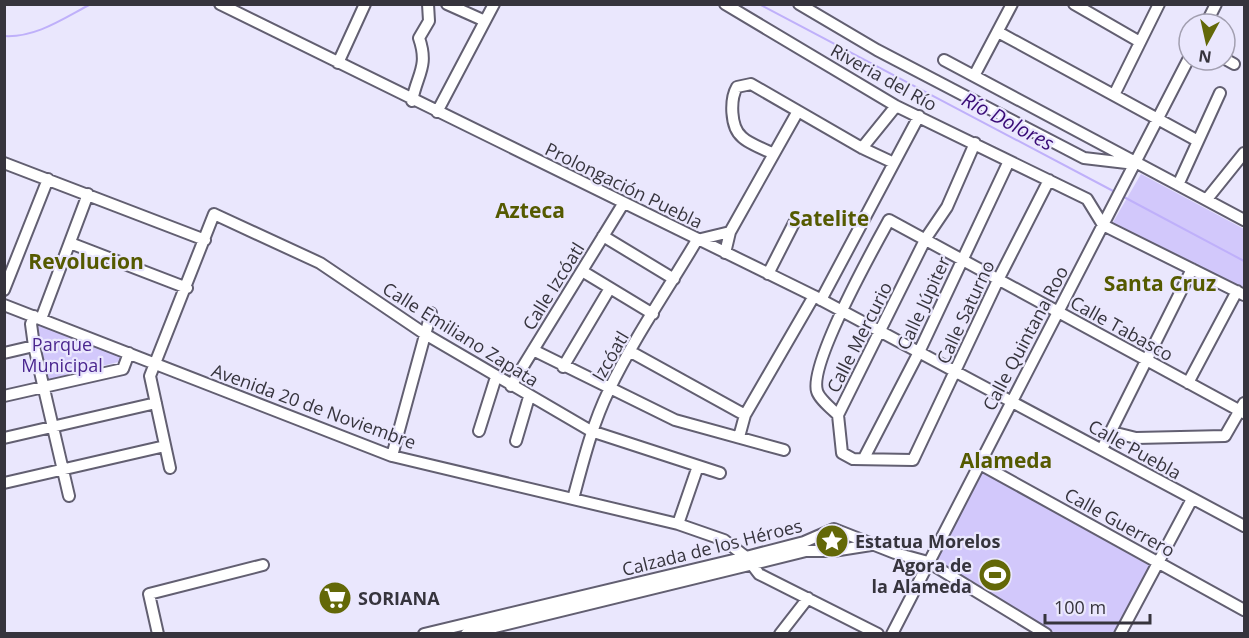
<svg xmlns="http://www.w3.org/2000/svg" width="1249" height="638" font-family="'Open Sans',sans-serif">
<rect width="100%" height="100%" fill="#eae7fd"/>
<path fill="#d2c8fb" d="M1141 174 1244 229V290L1112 224Z
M35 321 125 355 122 361 46 380 33 329Z
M980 471 1152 567 1113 633 1057 634 933 562Z"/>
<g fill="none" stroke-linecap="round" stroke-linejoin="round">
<path stroke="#bfb0fa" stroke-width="2" d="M759 4 1115 192
M4 36C36 38 64 18 91 4
M1122 196 1244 261"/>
<g stroke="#625f71" stroke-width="14">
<path id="minor" d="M220 4 814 296 1244 526
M447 4 485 21
M725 4 896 106 1087 199 1103 225 1244 295
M799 4 877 50 1084 158 1135 164
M1074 4 1140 42
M1206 24 1216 4
M998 32 1198 141
M1225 59 1234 64
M944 60 1244 220
M338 63 365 4
M974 76 1012 4
M1114 95 1159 4
M412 101C417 74 429 67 419 38L429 21 428 4
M437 112 494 4
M975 143 947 207 926 238 838 415 842 453 853 459 913 460 999 278 1049 180
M862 148 896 106
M772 153C763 149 748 143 742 137 730 127 730 99 737 87L751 84 862 148 894 163
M4 163 205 240
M1178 185 1220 93
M1207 199 1244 153
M603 236 674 279
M70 243 187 288
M725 253 730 232 798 111
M582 271 653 314
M768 274 794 223
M4 290 48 179
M821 300 919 116
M4 305 392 456 678 524 724 540 746 557 759 574 878 634
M34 316 31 324 34 346 69 496
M41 319 88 194
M533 350 675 420 784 450
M631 352 745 415
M4 353 34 346
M563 367 610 288
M1188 383 1237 291
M511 386 623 204
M4 396 123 369 129 353
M838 415C832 409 819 399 817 391 809 364 873 249 889 220L1244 413
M479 431 496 377
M1112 432 1136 438 1225 436 1244 403
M739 437 745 415 814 296
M4 438 156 403
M516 441 529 397
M1102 449 1192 269
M392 456 431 313
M864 458 919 352 1009 161
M980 464 1244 610
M170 468 150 376 214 214 320 263 425 334 591 431 720 473
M4 483 165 446
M573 499C583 462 592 425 609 390 634 338 668 289 697 240L730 232
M678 524 698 466
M158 634 149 594 263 565
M424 634 746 557 804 542 834 529 895 553 928 562 1046 634
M466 634 806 551H833L871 545
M780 634 808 598
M892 634 1189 58
M1120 634 1192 499"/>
</g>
<use href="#minor" stroke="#fff" stroke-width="10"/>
</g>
<defs>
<g id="sight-disc" transform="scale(1.725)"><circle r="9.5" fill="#636808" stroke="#eae7fd"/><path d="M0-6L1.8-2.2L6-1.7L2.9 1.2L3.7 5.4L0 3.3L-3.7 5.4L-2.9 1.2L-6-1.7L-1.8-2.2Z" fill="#fff"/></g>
<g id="stadium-disc" transform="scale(1.725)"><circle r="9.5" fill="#636808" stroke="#eae7fd"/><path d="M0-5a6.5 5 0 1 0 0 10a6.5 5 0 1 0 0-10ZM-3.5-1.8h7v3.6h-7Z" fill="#fff"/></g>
<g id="supermarket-disc" transform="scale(1.725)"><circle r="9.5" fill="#636808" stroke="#eae7fd"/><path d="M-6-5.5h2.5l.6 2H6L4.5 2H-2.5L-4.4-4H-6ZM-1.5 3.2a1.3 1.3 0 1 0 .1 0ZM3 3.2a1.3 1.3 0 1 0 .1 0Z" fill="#fff"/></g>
</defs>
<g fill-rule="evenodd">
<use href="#sight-disc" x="832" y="541"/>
<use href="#stadium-disc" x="995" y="575"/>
<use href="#supermarket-disc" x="335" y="598"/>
</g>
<g text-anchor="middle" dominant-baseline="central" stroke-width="4.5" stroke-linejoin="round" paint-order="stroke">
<g font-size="18" fill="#36343d" stroke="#eae7fd">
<text transform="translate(884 77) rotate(29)">Riveria del Río</text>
<text transform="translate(624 185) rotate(26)">Prolongación Puebla</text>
<text transform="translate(553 286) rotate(-58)">Calle Izcóatl</text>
<text transform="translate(923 303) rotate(-65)">Calle Júpiter</text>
<text transform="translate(965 312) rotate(-65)">Calle Saturno</text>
<text transform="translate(1122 328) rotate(29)">Calle Tabasco</text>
<text transform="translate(461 334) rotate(32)">Calle Emiliano Zapata</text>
<text transform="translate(859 337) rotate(-63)">Calle Mercurio</text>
<text transform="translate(1025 338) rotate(-62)">Calle Quintana Roo</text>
<text transform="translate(610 356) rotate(-60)">Izcóatl</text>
<text transform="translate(314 406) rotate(20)">Avenida 20 de Noviembre</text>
<text transform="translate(1135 449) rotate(29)">Calle Puebla</text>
<text transform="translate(1120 522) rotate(29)">Calle Guerrero</text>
<text transform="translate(712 547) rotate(-14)">Calzada de los Héroes</text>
</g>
<g font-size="18" fill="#4b278f" stroke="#eae7fd">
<text x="62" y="344">Parque<tspan x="62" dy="21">Municipal</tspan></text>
</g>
<g font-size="18" font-weight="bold" fill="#36343d" stroke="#eae7fd" text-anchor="start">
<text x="855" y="541">Estatua Morelos</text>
<text x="972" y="565" text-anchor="end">Agora de<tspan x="972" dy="21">la Alameda</tspan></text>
<text x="358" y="598">SORIANA</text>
</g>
<g font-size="20" font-style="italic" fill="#380a76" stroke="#eae7fd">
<text transform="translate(1008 121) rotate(28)">Río Dolores</text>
</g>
<g font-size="21" font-weight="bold" fill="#555a00" stroke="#eae7fd">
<text x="530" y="210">Azteca</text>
<text x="829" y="218">Satelite</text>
<text x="86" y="261">Revolucion</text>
<text x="1160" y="283">Santa Cruz</text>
<text x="1006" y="460">Alameda</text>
</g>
</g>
<rect width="1249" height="638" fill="none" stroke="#36343d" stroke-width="12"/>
<g transform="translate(1207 42) rotate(188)"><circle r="28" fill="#eae7fd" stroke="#a29fb0" stroke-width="1.5"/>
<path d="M0-4.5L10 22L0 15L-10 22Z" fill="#636808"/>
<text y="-9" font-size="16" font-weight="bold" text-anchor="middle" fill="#36343d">N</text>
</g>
<path d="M1045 614v9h105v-9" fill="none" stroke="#36343d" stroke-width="3"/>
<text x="1054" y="614" font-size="18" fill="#36343d" stroke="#eae7fd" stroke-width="4.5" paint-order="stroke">100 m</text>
</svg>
